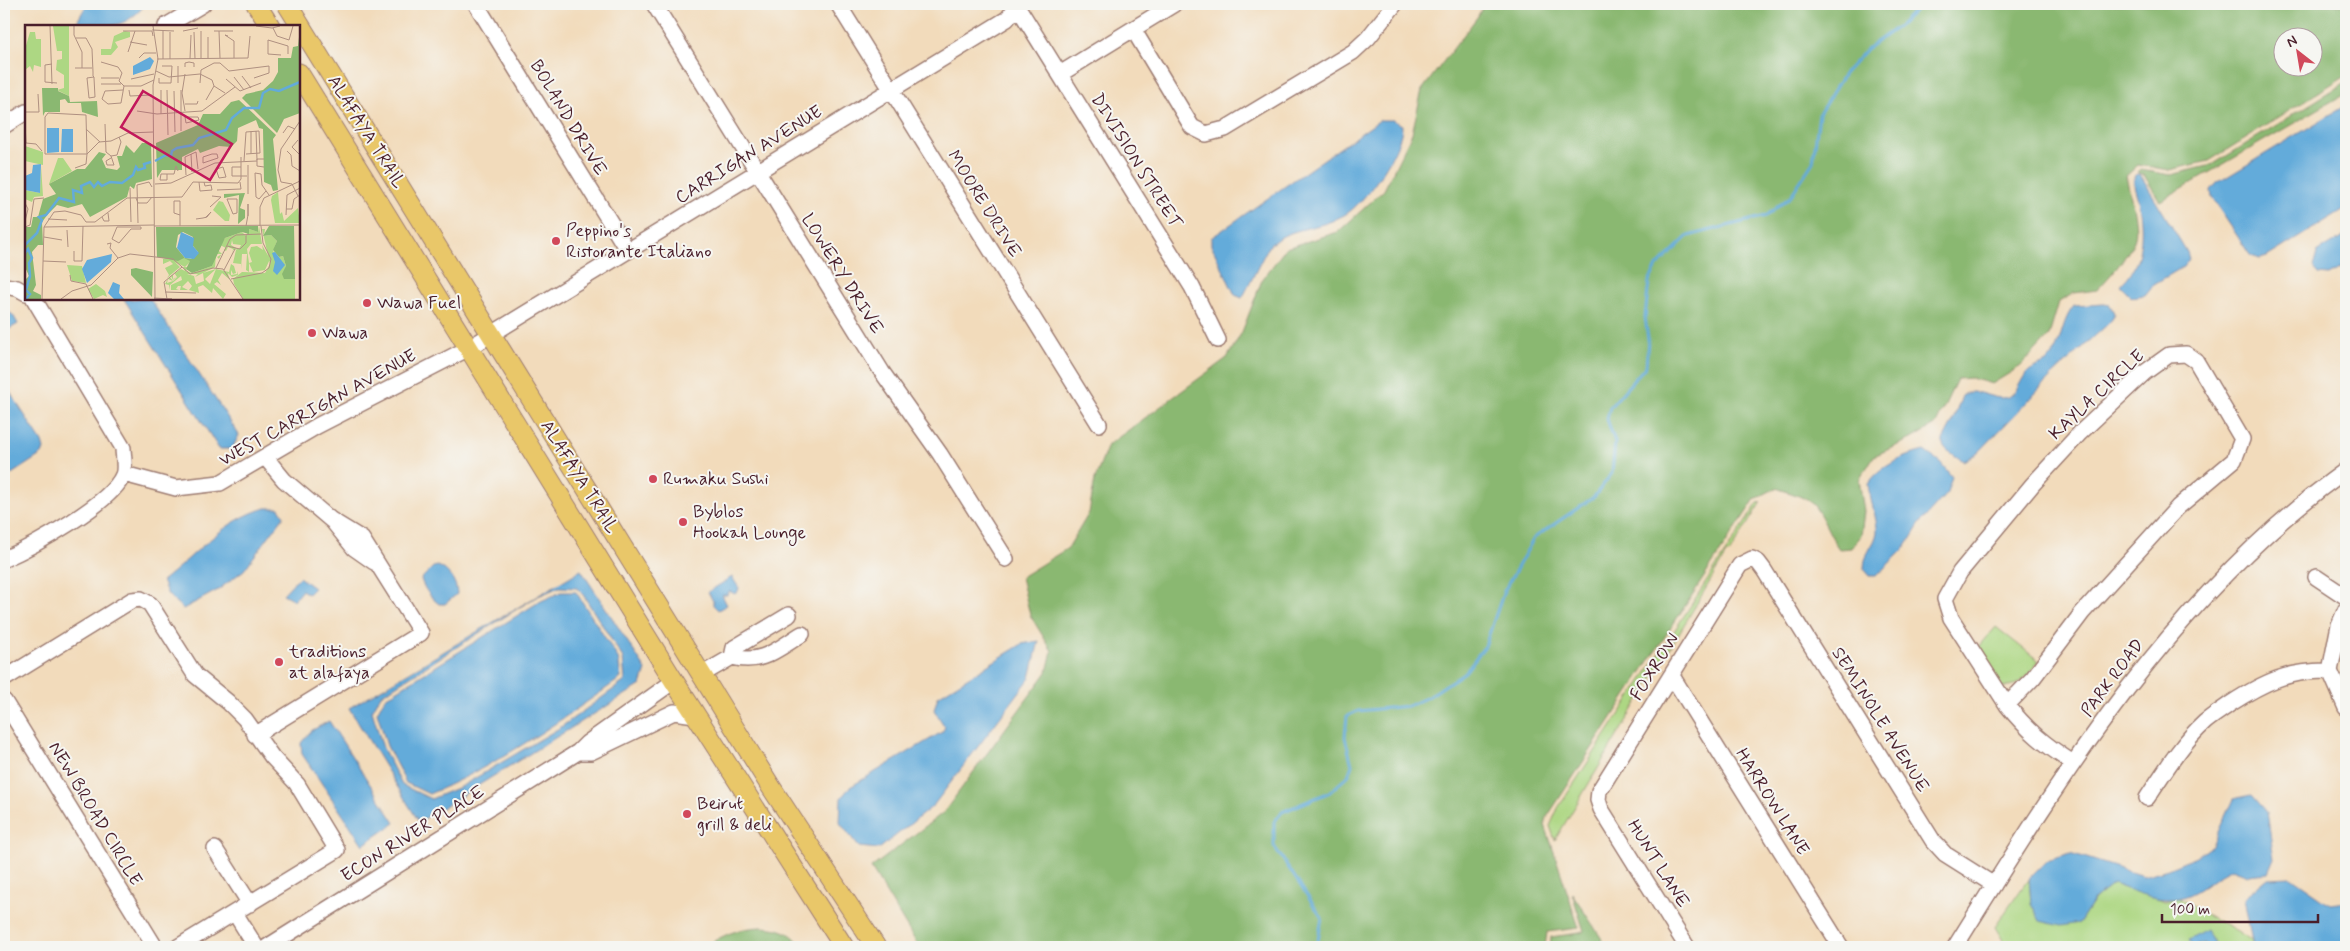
<svg xmlns="http://www.w3.org/2000/svg" width="2350" height="951" font-family="Mynerve,sans-serif">
<rect width="100%" height="100%" fill="#f6f6f2"/>
<filter id="ink" filterUnits="userSpaceOnUse"><feTurbulence type="fractalNoise" baseFrequency=".02" numOctaves="2"/><feDisplacementMap in="SourceGraphic" scale="10" xChannelSelector="R" yChannelSelector="G"/><feConvolveMatrix kernelMatrix="1 2 1 2 8 2 1 2 1" color-interpolation-filters="sRGB"/></filter>
<filter id="wash" filterUnits="userSpaceOnUse"><feTurbulence type="fractalNoise" baseFrequency=".0096" numOctaves="4" result="noise"/><feDisplacementMap in="SourceGraphic" scale="20" xChannelSelector="R" yChannelSelector="G"/><feGaussianBlur stdDeviation="1.12" result="paint"/><feColorMatrix in="noise" values="0 0 0 0 0 0 0 0 0 0 0 0 0 0 0 0 0 1.4 0 .05"/><feComposite in="paint" operator="in"/></filter>
<g filter="url(#wash)">
<rect width="100%" height="100%" fill="#f2dbbb"/>
<path fill="#add783" stroke="#7c7b57" d="M1761 502 1729 554 1727 553 1555 840 1550 826 1558 808 1758 503Z
M1996 627 2039 661C2028 674 2020 689 2002 687L1977 649Z
M2029 878 2031 903 2079 923 2095 898 2113 884 2166 901 2178 898 2251 940 2253 947H2007L1995 927Z"/>
<path fill="#8ab871" stroke="#6a6c4e" fill-rule="evenodd" d="M1484 4H2346V75L2209 161 2170 170 2138 165 2126 176C2129 192 2140 226 2134 241 2126 259 2110 276 2097 290L2074 293 2059 302 2049 336 2021 366 1992 384 1971 378 1957 379 1936 424 1911 439 1874 456 1859 480 1864 511 1861 536 1851 548 1839 549C1830 536 1824 519 1815 507 1808 497 1787 492 1776 488L1755 499 1547 817 1545 825 1579 928 1547 932 1545 947H919L871 868 944 812 1047 672 1052 651 1030 615 1021 577 1068 548 1089 513 1095 479 1108 445 1227 358 1242 332 1262 280 1286 248 1338 232 1384 190 1412 133 1422 90 1478 16ZM2282 38H2312V68H2282Z
M2346 82V93L2160 201 2144 175 2138 172 2140 170 2171 175 2212 165Z
M1572 893 1607 947H1550L1551 937 1580 933 1584 931Z
M761 927C779 928 792 931 802 947H704C723 935 738 928 761 927Z"/>
<path fill="#63abda" stroke="#566582" fill-rule="evenodd" d="M87 4H144L145 5C123 30 109 26 79 26L78 20Z
M2346 105V208L2267 257 2260 259 2250 255 2212 198 2211 190 2217 183Z
M1380 120H1393L1402 125C1403 148 1368 198 1349 212 1344 216 1337 218 1332 221 1312 229 1288 229 1271 244 1266 248 1248 289 1242 298L1235 295 1211 245V238Z
M2140 174 2187 252 2189 259 2183 267 2154 284 2145 295 2131 297 2120 286C2123 281 2127 279 2130 274 2143 256 2143 226 2139 205 2138 195 2131 184 2135 175Z
M2346 235V265L2329 275 2319 274 2313 267 2317 253Z
M124 299H150L239 435 232 449H219Z
M2104 304 2110 305 2114 313 2110 322 2051 377 1978 453 1963 461 1947 450 1943 445V440L1952 423 1962 396C1975 384 1995 404 2010 396 2018 391 2020 381 2026 374 2034 365 2046 366 2053 355 2062 339 2062 320 2074 306Z
M4 309 13 315 18 324 4 332Z
M4 383 42 442 44 449 42 454 4 479Z
M1924 451 1940 462 1952 477 1947 493 1921 522 1905 548 1876 576H1870L1864 569C1864 551 1875 546 1877 532 1878 521 1869 497 1868 484 1880 466 1904 456 1924 451Z
M266 508H279L284 516 244 570 218 590 183 609 168 595 162 581C197 554 223 520 266 508Z
M438 566C449 570 457 583 457 594L445 604H439C431 598 424 589 421 579L433 567Z
M581 570 646 670 641 685 419 822 349 708ZM559 587 576 588 580 590 623 658 625 681 561 727 462 786 431 799 402 785 383 748 372 711 381 695 536 597Z
M299 577 314 588 308 594 302 590 294 600 283 594Z
M732 577 739 588 738 591 735 594 729 591 727 595H722L727 605 718 610 713 605V601L708 592Z
M561 592H576L618 658 621 678C560 721 498 765 429 794L406 783 387 746 377 712 385 698 539 602Z
M1039 641 1030 678 933 806 879 849 859 847 840 823 841 798 850 787 942 732 945 727 934 710 938 696 1022 644Z
M329 721 395 823 363 845 302 754 301 743 311 731Z
M2252 795 2267 812 2274 859 2268 873 2248 875 2232 869C2215 876 2203 889 2188 895 2163 906 2137 892 2113 884L2095 898 2079 923 2061 926 2040 921 2031 903 2029 878 2047 860 2071 853 2143 876 2168 869 2196 857 2212 845 2233 799Z
M2291 877 2330 904 2346 902V947H2253L2244 898 2268 878Z
M2206 930 2216 947H2207L2204 943 2193 947 2189 940Z"/>
<g fill="none" stroke-linecap="round" stroke-linejoin="round">
<path stroke="#63abda" stroke-width="3" d="M1313 947 1318 940 1322 918 1274 846V822L1282 812 1330 792 1348 776 1352 765 1345 737 1347 716 1358 711 1408 706 1428 697 1465 672 1485 646 1504 591 1534 538 1594 497 1612 473 1615 442 1607 419 1610 407 1646 366 1648 339 1645 317 1649 281 1658 265 1688 236 1766 216 1790 197 1813 162 1819 114 1844 74 1868 48 1900 25 1921 4"/>
</g>
</g>
<g filter="url(#ink)">
<g fill="none" stroke-linecap="round" stroke-linejoin="round">
<g stroke="#9e7d73" stroke-width="18">
<path id="minor" d="M476 4 628 251
M654 4 882 372 940 454 1006 559
M838 4 1099 424
M1016 4 1192 287 1218 340
M1174 4 1133 29 1192 127 1206 134 1225 129 1353 52 1368 38 1395 4
M166 26 203 4
M1060 74 1133 29
M4 126 26 112
M4 286 17 288 26 293
M2186 354 2196 361 2242 439 2234 460 2178 507 2082 613 2033 678 2007 705 1951 618 1945 599 1960 572 2033 484 2080 433 2144 373 2169 355Z
M124 474 176 488 220 483 317 426 469 348 1007 19 1019 4
M334 523 354 548 374 562
M4 559C32 547 112 503 123 475 126 468 123 455 123 448L34 299
M2316 577 2346 597
M2346 609 2339 625 2330 671 2346 708
M732 657 734 648 789 615
M701 675 732 657C762 665 777 649 802 634
M1672 676 1841 947
M4 679 132 600 141 599 150 604 195 675 228 702 245 719 272 757 297 784 337 850 178 947
M4 701 155 947
M2007 705C2028 731 2045 745 2073 763
M255 735 421 633 362 539 331 520 284 480 266 458
M578 752H591L674 712 695 715
M2147 798C2164 772 2182 743 2205 722 2213 715 2222 710 2230 704 2264 682 2289 670 2330 671
M215 849 250 904
M235 913 256 947
M267 947 578 752 587 743 674 681
M1687 947 1601 809 1598 800 1599 791 1740 565 1752 559 1758 562 1764 570 1933 841 1945 854 1994 885
M1955 947C2063 773 2176 592 2346 470"/>
</g>
<g stroke="#9e7d73" stroke-width="21">
<path id="major" d="M256 4 270 26
M287 4 771 787 876 947
M299 73 674 681 844 947"/>
</g>
<use href="#minor" stroke="#fff" stroke-width="15"/>
<use href="#major" stroke="#e9c769" stroke-width="19"/>
</g>
</g>
<g fill="#d1495b" stroke="#f6f6f2" stroke-width="2">
<circle cx="556" cy="241" r="5"/>
<circle cx="367" cy="303" r="5"/>
<circle cx="312" cy="333" r="5"/>
<circle cx="653" cy="479" r="5"/>
<circle cx="683" cy="522" r="5"/>
<circle cx="279" cy="662" r="5"/>
<circle cx="687" cy="814" r="5"/>
</g>
<g text-anchor="middle" dominant-baseline="central" stroke-width="4" stroke-linejoin="round" paint-order="stroke">
<g font-size="18" fill="#4a1f2b" stroke="#f6f6f2">
<text transform="translate(568 118) rotate(59)">BOLAND DRIVE</text>
<text transform="translate(366 132) rotate(58)">ALAFAYA TRAIL</text>
<text transform="translate(749 155) rotate(-32)">CARRIGAN AVENUE</text>
<text transform="translate(1136 161) rotate(58)">DIVISION STREET</text>
<text transform="translate(984 204) rotate(58)">MOORE DRIVE</text>
<text transform="translate(842 274) rotate(58)">LOWERY DRIVE</text>
<text transform="translate(2097 395) rotate(-43)">KAYLA CIRCLE</text>
<text transform="translate(318 408) rotate(-29)">WEST CARRIGAN AVENUE</text>
<text transform="translate(579 477) rotate(58)">ALAFAYA TRAIL</text>
<text transform="translate(1655 667) rotate(-58)">FOXROW</text>
<text transform="translate(2113 678) rotate(-53)">PARK ROAD</text>
<text transform="translate(1880 720) rotate(58)">SEMINOLE AVENUE</text>
<text transform="translate(1772 802) rotate(58)">HARROW LANE</text>
<text transform="translate(95 814) rotate(59)">NEW BROAD CIRCLE</text>
<text transform="translate(413 834) rotate(-32)">ECON RIVER PLACE</text>
<text transform="translate(1658 864) rotate(58)">HUNT LANE</text>
</g>
<g font-size="18" fill="#4a1f2b" stroke="#f6f6f2" text-anchor="start">
<text x="566" y="231">Peppino's<tspan x="566" dy="21">Ristorante Italiano</tspan></text>
<text x="377" y="303">Wawa Fuel</text>
<text x="322" y="333">Wawa</text>
<text x="663" y="479">Rumaku Sushi</text>
<text x="693" y="512">Byblos<tspan x="693" dy="21">Hookah Lounge</tspan></text>
<text x="289" y="652">traditions<tspan x="289" dy="21">at alafaya</tspan></text>
<text x="697" y="804">Beirut<tspan x="697" dy="21">grill &amp; deli</tspan></text>
</g>
</g>
<g transform="translate(25 25)">
<rect width="275" height="275" fill="#f2dbbb"/>
<path d="M28 1H44V71L32 65 39 63V50L31 45 32 35 37 34V26H32ZM100 6 105 7V12L90 17 93 22 86 30H76V24H86L89 11ZM5 7H10L11 14H16V42L9 40 8 47 5 41 0 45V24ZM0 121 18 127V140L0 136ZM33 133H38L47 146 24 159ZM16 141 18 171 9 172 7 177 0 174V165L15 168ZM253 167 255 189 257 187 259 196 273 183 275 198H250L246 175 247 171ZM194 176 198 177 205 190 204 196H200L188 185ZM234 201 237 219H226L222 224 224 238 227 237 224 228 226 222 232 221 238 225 237 220 245 234 240 245 228 247 224 238V247L221 245 222 229H217L216 244V239L208 238 211 225 222 219 214 224 216 220 208 219 207 215 206 220 213 224 208 225 206 232 208 224 203 222 201 226 199 225 201 223 195 220 193 225 197 229 198 226 194 234 192 232 197 229H191L190 242 170 252 173 249H162L169 251 171 259 179 256 178 248 191 244 180 254 185 259 191 244 204 247 206 239 209 241 211 248 208 249 206 245V250L212 249V246L213 250 207 252 203 248 204 254 197 248 193 255 196 260 192 257 189 259 201 269 198 274 188 263 187 268 178 260 173 262 174 268 164 265 167 261 163 256 157 262 163 265H155L156 261H153L151 264 154 265H146V260L157 255 156 251 145 260V265L144 260 140 259 143 254 142 258 148 256 143 254 145 252 148 256 152 252 150 249H148V254L151 252 148 255 146 251 156 244 160 246 158 242H162L161 246 167 248 187 241 190 228 200 213 217 207 221 211 224 204 233 207ZM237 204H240L239 211 246 210 252 216 248 226 254 232 258 231 261 241 259 254H270V274H218L209 259 208 254 217 247 240 248 245 239ZM159 233 168 234 160 242 150 237 155 242 142 253 144 250 140 243 148 239 145 236 138 239V234ZM42 240 57 241 61 258 47 256ZM71 259 80 266 82 272 78 270 69 274 63 264Z" fill="#add783"/>
<path d="M275 3V88L259 94 252 108 217 73 221 69 238 65 248 56 253 47V33H266L268 22 273 21ZM17 63H33V66L44 71 45 77 72 76 73 92 57 87 56 78H43L40 74 35 75V87H20L18 91ZM214 75 251 110 248 114 253 165 248 166 246 160 239 157 238 104 234 103 231 95 213 103 212 116 206 122 194 121 175 128 173 124 157 132V145H137L132 153 131 118 173 100 178 89H195L206 77ZM117 118H126L127 154 111 158 109 164 105 161 102 172 65 192 57 179 43 183 32 180 23 189 17 197 18 220H13L7 227 11 260 8 266 16 270V274H0V255L4 251 0 242V202H6L8 192H13L18 174 31 169 24 159 52 144H60L74 127 81 129 77 134 81 143 92 145 95 142 92 131H97L101 120 109 128ZM220 168 215 183 220 185V193L213 199 214 170 199 173V169ZM233 201V207L224 204V209L217 207 200 213 187 241 167 248 161 244 165 236 159 233 153 236 132 232 131 202ZM158 207 168 212V221L173 227 166 234 160 233 151 222 153 210ZM244 201H269L270 254H259L257 249 261 241 258 231 254 232 248 225 252 216 246 210 238 211ZM111 243 128 247 127 272 106 250V244Z" fill="#8ab871" fill-rule="evenodd"/>
<path d="M125 32 129 36 125 44 108 50V41ZM22 103H34V127L22 128ZM48 104V127H36L37 104ZM16 139 15 168 0 165V151L7 148 8 140ZM156 207 169 213 168 221 174 228 169 234 160 233 152 223ZM250 227 260 240 252 250 248 246 250 237 247 228ZM87 229 86 237 62 258 57 244 62 235ZM88 257 95 260 94 268 99 274H89L83 268Z" fill="#63abda"/>
<path fill="none" stroke="#63abda" stroke-width="2.5" d="M130 136 141 130 146 131 147 126 152 123 168 120 174 113 201 105 207 93 219 83H234L238 68 245 64 254 66 275 57M0 220 12 208 17 195 14 192 21 190 34 173 49 177 48 165 57 168 56 161 65 157 69 162 73 157 77 161 85 157 97 158 108 150 111 142 113 145 120 143 119 139 126 137M0 228 3 224 7 233 4 238 5 251 1 265 5 269 1 274"/>
<path fill="none" stroke="#af9081" stroke-width="1" d="M25 1 27 59M49 1V10L57 27V43M128 1 133 34 128 60 130 274M231 1 247 3 255 1M248 3 252 11 264 15 268 1M127 5 149 6M98 6H127L128 11M138 6V34M158 6 173 3M176 6V34M189 6H208M194 6 195 33M145 7V34M169 7 170 34M203 11 200 10 209 16V33M183 12V34M51 13H61L67 24 68 47V51L69 52V53L70 72 64 73 62 53 69 52M105 17 122 20M103 27 110 6M256 30 243 29V15L263 21V29M114 33 119 28H131M132 34 223 33 225 11M165 34 166 10M76 37 93 42 97 48 94 56 99 61H116L129 55M27 39 20 40V57L32 58M153 41V58M160 42V38L164 37 169 38V42M50 43H67M131 46 144 52 175 49 187 55 189 61 200 68M217 51 226 63M209 52 219 65M76 53H94M134 53V58H146L147 41H137M229 53 244 48V41M106 54 129 49M201 54 215 66 236 58M175 58 176 45 189 38H195L204 46 244 41M76 59H96M98 65 80 66 77 74 83 79 96 78 99 61M104 65 105 71 127 70M136 65V89M142 65 143 110M156 65V106M149 66 150 107M181 75 189 61M160 79H172L173 76M112 86 132 89 177 86 210 62M160 86 157 68 160 49M0 87H14L13 69M160 92H173L174 95 161 98ZM0 98 1 118 11 119 17 126M80 99 81 127 86 131 92 130 96 117 94 112M61 104 75 117M226 106V129M231 106 232 135M258 108 263 101 270 104M273 115 267 122 275 130M262 126 266 130 267 141 275 146M166 129 167 147M187 129H192L193 133 178 138V132ZM86 133 81 136 82 140H89L86 131M239 134H232V141L239 142M219 136 221 107 234 106 235 128 221 129M223 140V169M216 142H207V151H222M50 143 61 139 62 129 61 91V90L23 88 20 92V129H62L74 117 86 116 103 108 128 107M142 149V155H135L136 149H149L151 141 153 146M161 150 160 132 171 127 173 144M194 153 201 152 198 142M194 153 191 144 198 142M174 157 175 166 187 165 186 160 180 161 179 157M130 159 146 158 190 138 232 136M105 163 106 197M192 165 216 164 215 157M241 166 234 174 231 172 230 148 236 149 237 160 244 170M273 171 267 159 256 157 253 145 256 124 275 96M111 173 113 178H122L127 172M202 174H212V188L208 189ZM0 178 3 184 0 196M185 182 196 172 187 171M261 184H267L269 174 275 170M155 190 149 188V176H155V201M261 190 262 170 275 163M77 192 79 196H84L83 188M23 194 42 195M171 194 178 193 182 192 186 187 180 193M113 198 112 160 124 157 127 162M129 201 275 200M221 201 223 190V179V191M235 201V182L239 173 275 156M0 202 5 200 9 174 19 173M19 202 129 200M92 202H116V204H106L94 218 87 214ZM42 205 43 222M19 212 37 215M82 219 86 218 85 223 93 233M202 221 215 224 221 218V210M49 226V236H57L58 201M18 236 41 237M191 243 205 214 211 210 236 209M199 245 210 224M45 250 46 256 61 259 68 274M206 254 237 248 244 243 246 234 238 218 236 201M140 267 171 268M17 274 19 202 29 187 40 186 56 190 61 197H70L102 173 157 172 168 157 213 158 216 154V132M36 274 47 266 66 260 93 233 105 229 148 234 165 249 188 243 198 244 218 274M129 274H147L129 273M142 274 139 257 157 242"/>
<path fill="#c2185b" fill-opacity="0.15" stroke="#c2185b" stroke-width="2.5" d="M118 66 207 119 185 155 96 102Z"/>
<rect width="275" height="275" fill="none" stroke="#4a1f2b" stroke-width="2.5"/>
</g>
<rect width="2350" height="951" fill="none" stroke="#f6f6f2" stroke-width="20"/>
<g transform="translate(2298 52) rotate(329)"><circle r="24" fill="#f6f6f2" stroke="#b1a0a2"/>
<path d="M0-4L9 19L0 12L-9 19Z" fill="#d1495b"/>
<text y="-8" font-size="14" font-weight="bold" text-anchor="middle" fill="#4a1f2b">N</text>
</g>
<path d="M2162 914v8h156v-8" fill="none" stroke="#4a1f2b" stroke-width="2.5"/>
<text x="2170" y="914" font-size="15" fill="#4a1f2b" stroke="#f6f6f2" stroke-width="4" paint-order="stroke">100 m</text>
</svg>
